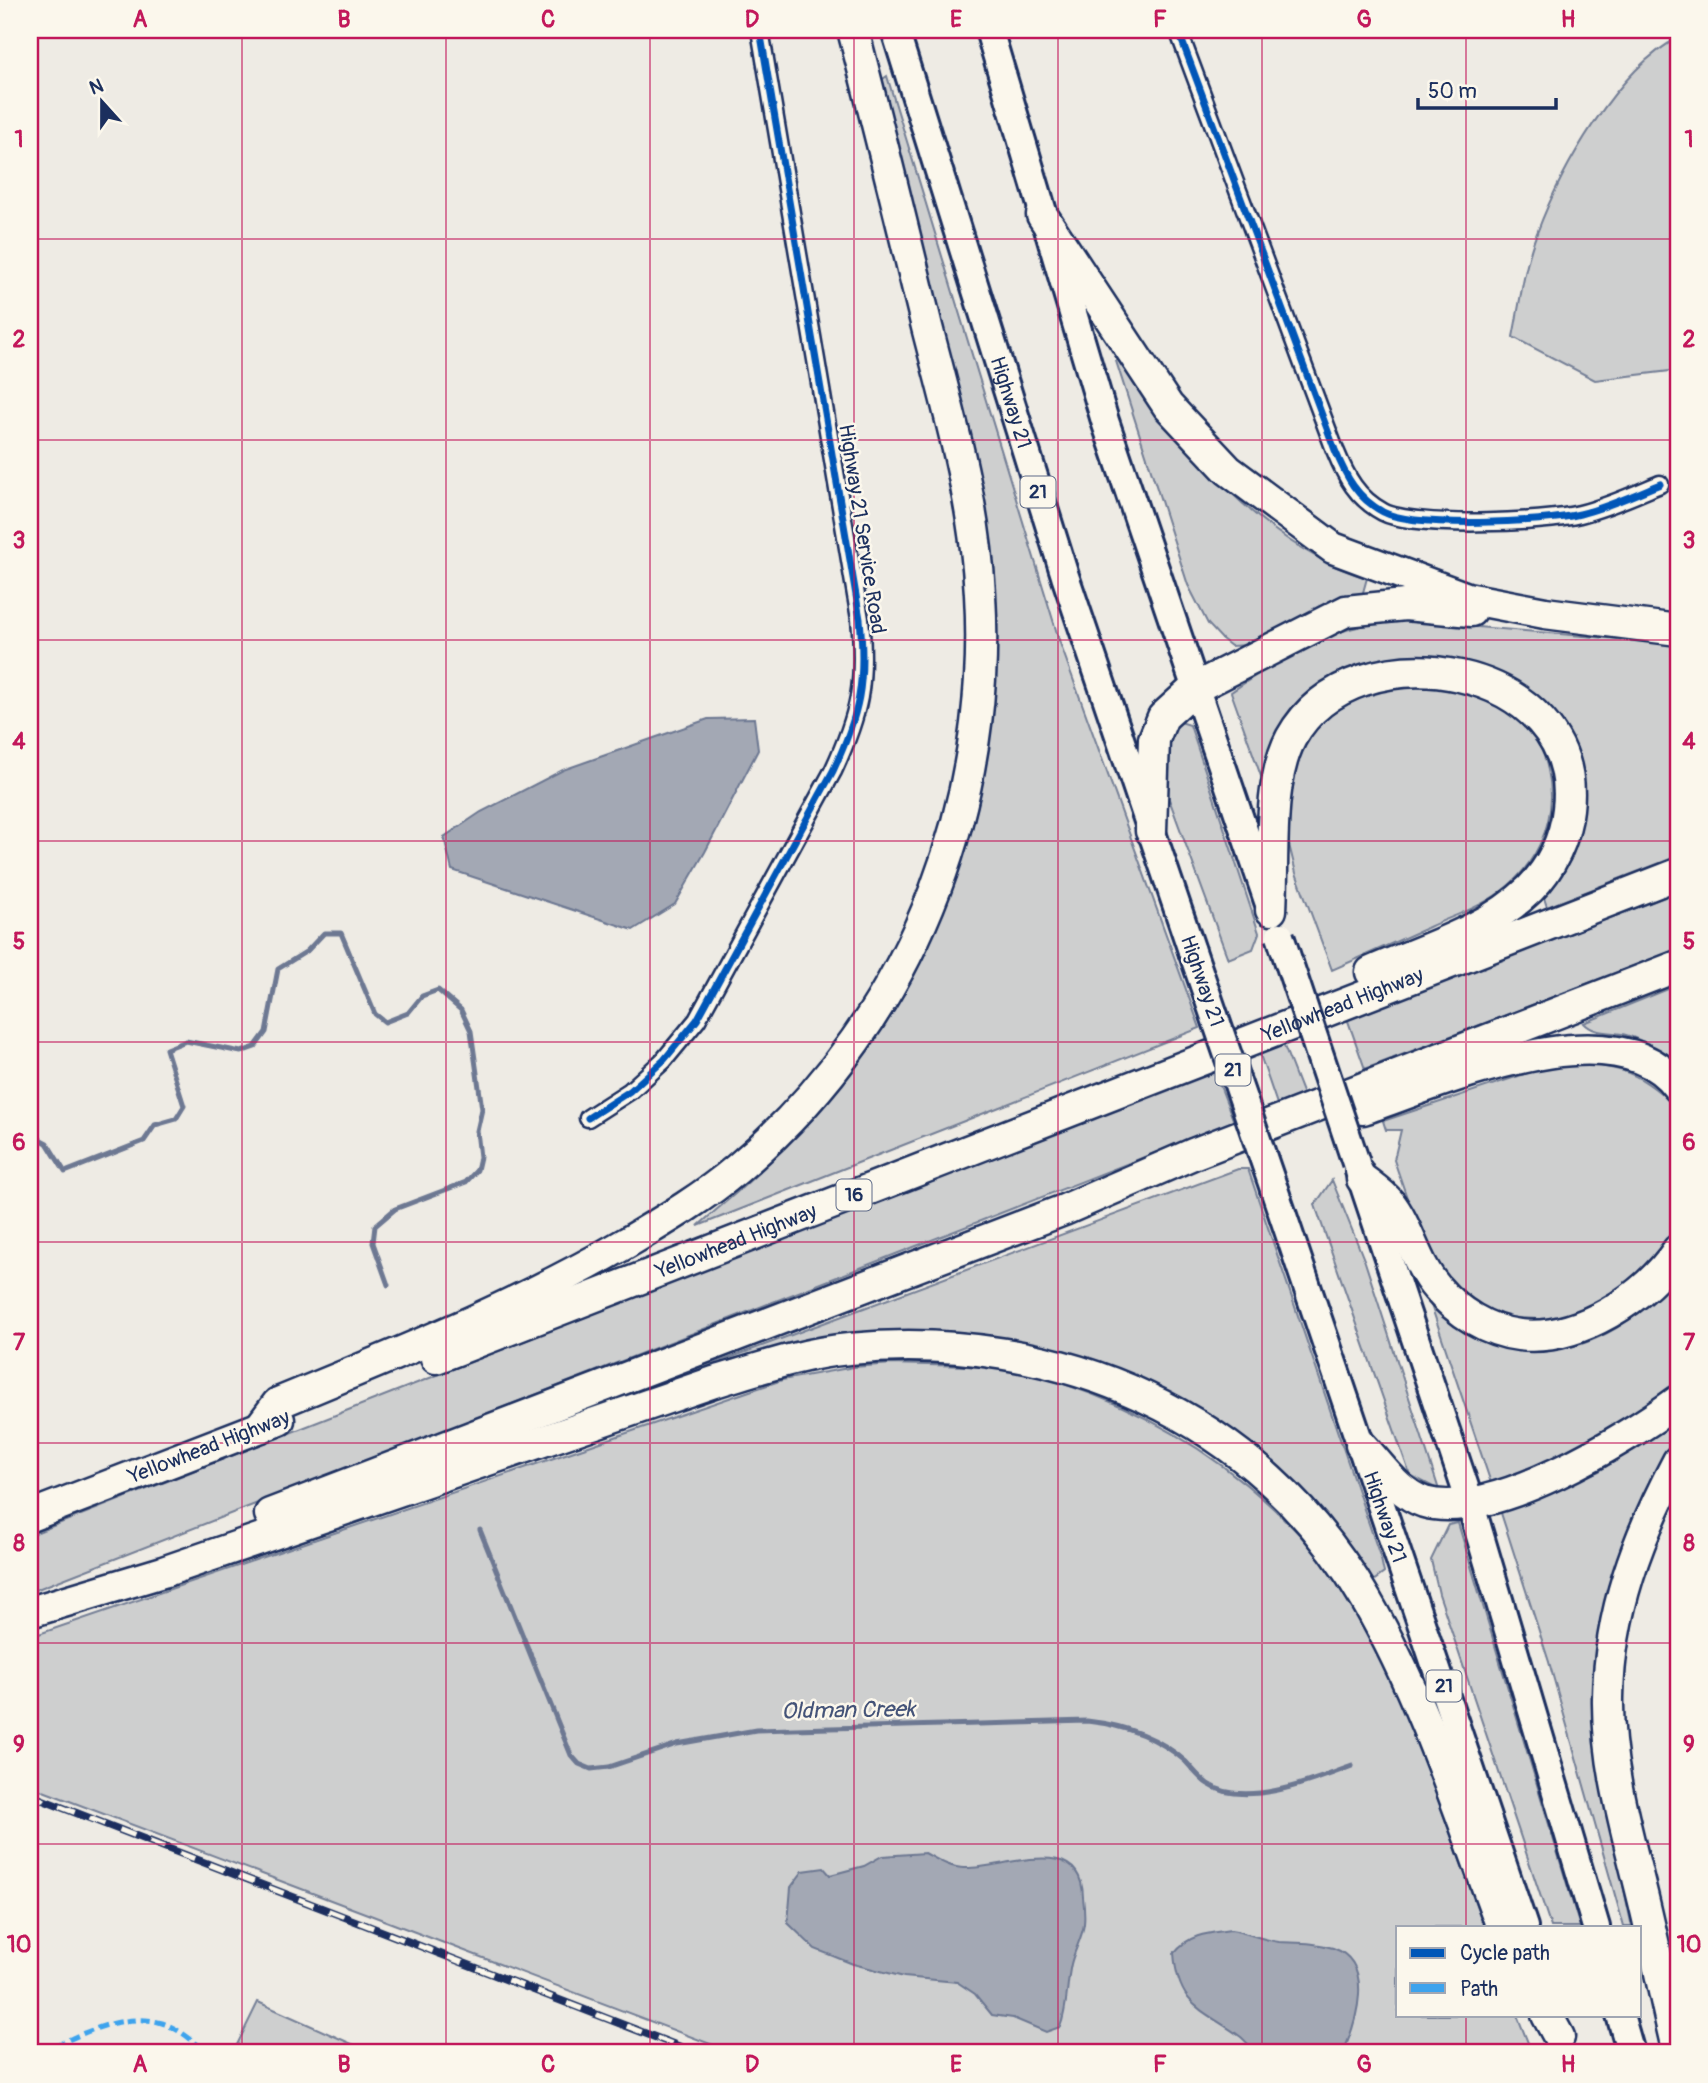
<svg xmlns="http://www.w3.org/2000/svg" width="1708" height="2083" font-family="Pangolin,sans-serif">
<rect width="100%" height="100%" fill="#eeebe4"/>
<filter id="ink" filterUnits="userSpaceOnUse"><feTurbulence type="fractalNoise" baseFrequency=".0143" numOctaves="2"/><feDisplacementMap in="SourceGraphic" scale="14" xChannelSelector="R" yChannelSelector="G"/><feConvolveMatrix kernelMatrix="1 2 1 2 8 2 1 2 1" color-interpolation-filters="sRGB"/></filter>
<g filter="url(#ink)">
<path fill="#cecfcf" stroke="#747f96" stroke-width="2" d="M1678 38V370L1595 380 1513 337C1520 303 1524 265 1537 233 1561 169 1617 69 1678 38Z
M887 76 1060 643 1200 1028 698 1226C722 1204 750 1183 772 1159 807 1121 836 1081 865 1039 891 1001 918 964 938 922 983 825 1001 709 996 603 993 548 980 495 969 441 944 320 911 201 880 81Z
M1120 358C1175 442 1267 549 1367 578L1362 596 1300 617 1248 645 1231 646 1222 639 1208 624 1188 585 1116 361Z
M1394 620 1678 644V856L1547 907 1544 898C1553 884 1567 869 1573 854 1584 825 1585 794 1578 765 1556 677 1471 650 1389 661 1366 664 1337 670 1319 685 1291 708 1270 744 1262 779L1231 692C1288 654 1324 629 1394 620Z
M1438 683C1486 696 1537 716 1548 770 1560 822 1534 873 1488 900 1470 911 1448 918 1429 927 1397 941 1364 956 1332 970L1296 873 1284 824 1283 799 1307 732 1354 695 1392 685Z
M1177 721 1190 725 1259 933 1253 949 1228 959 1169 799 1164 772 1167 731Z
M1678 892V949L1365 1069 1347 1018Z
M1678 985V1067C1663 1053 1647 1041 1626 1035 1612 1031 1595 1035 1584 1023Z
M1282 1041 1303 1095 1277 1104 1258 1049Z
M1555 1064C1614 1065 1633 1066 1678 1108V1230L1670 1245 1628 1292 1556 1320 1501 1317 1478 1308 1446 1280 1417 1227 1394 1160 1401 1130H1386L1383 1121Z
M1214 1070 1234 1122 30 1592V1535Z
M1238 1169H1248L1381 1559 1384 1573 1373 1581 1328 1523 1269 1464 975 1336 627 1396Z
M1332 1180 1365 1262 1439 1490 1410 1475 1315 1205Z
M1678 1276V1390L1539 1469 1491 1483 1431 1305 1435 1303C1456 1313 1520 1347 1539 1349 1592 1354 1645 1313 1678 1276Z
M892 1364C938 1366 989 1363 1034 1375 1191 1418 1324 1525 1392 1673 1405 1700 1413 1730 1423 1758 1443 1814 1464 1871 1484 1927H1398V2015H1517L1532 2053H734L30 1786V1637L782 1380 854 1367Z
M1678 1420V1443L1668 1458 1596 1738 1598 1766 1632 1927H1624L1549 1662 1501 1513 1503 1509 1599 1471Z
M1458 1523 1580 1927H1551L1439 1594 1431 1560 1448 1525Z
M258 2002 372 2053H233Z"/>
<path fill="#a3a8b4" stroke="#6d7892" stroke-width="2" d="M754 718 758 750 705 852 675 904 633 930 452 870 444 837 481 812 563 770 708 719Z
M925 1853C938 1860 950 1868 965 1868 1005 1869 1082 1832 1083 1897 1084 1905 1085 1915 1084 1924 1082 1938 1074 1951 1071 1964 1066 1986 1068 2007 1060 2027L1046 2032 1013 2018 992 2015 975 1994 957 1982 904 1977 853 1964 815 1949 788 1923 791 1887 803 1871 824 1868 830 1875 864 1866 882 1856Z
M1231 1930C1247 1933 1263 1940 1279 1942 1297 1943 1315 1942 1333 1948 1376 1963 1356 2023 1343 2053 1318 2054 1286 2058 1261 2053 1254 2052 1247 2042 1241 2037 1203 2009 1178 2008 1174 1953 1189 1934 1209 1933 1231 1930Z"/>
<g fill="none" stroke-linecap="round" stroke-linejoin="round">
<path stroke="#6d7892" stroke-width="5" d="M30 1134 47 1143 65 1172 144 1141 155 1125 176 1119 184 1106 166 1049 186 1041 241 1052 255 1047 266 1032 278 969 307 951 324 933H341L375 1014 385 1022 408 1013 422 996 438 990 461 1010 471 1031 482 1109 477 1131 480 1157 477 1170 466 1182 395 1209 375 1226 373 1243 388 1285
M480 1530 571 1755 579 1764 591 1769 609 1767 677 1744 756 1730 1087 1721C1123 1725 1157 1736 1185 1761 1192 1768 1199 1778 1208 1784 1245 1809 1315 1780 1352 1766"/>
<g stroke="#1b2f5e" stroke-width="21">
<path id="minor" d="M1178 30 1335 450C1346 477 1357 498 1383 512 1413 528 1545 523 1580 514 1608 507 1634 495 1660 484
M588 1118 630 1091 664 1060 697 1020 833 771C860 713 866 683 860 619L760 30"/>
</g>
<g stroke="#1b2f5e" stroke-width="32">
<g id="primary">
<path id="s1" d="M895 30 1065 576 1192 951"/>
<path d="M989 30 1105 421 1268 901"/>
<path d="M1359 1171 1470 1502 1596 1927"/>
<path id="s2" d="M1274 1189 1524 1927"/>
<path d="M1620 2015 1631 2053"/>
</g>
</g>
<g stroke="#1b2f5e" stroke-width="35">
<g id="motorway">
<path d="M1042 215 1168 406 1228 470 1333 548 1467 598 1545 613 1678 630"/>
<path d="M1151 831 1154 739 1163 717 1195 688 1346 611 1405 605 1471 611"/>
<path d="M1271 910C1274 859 1267 783 1291 738 1355 622 1585 665 1568 809 1565 839 1551 868 1530 889 1487 931 1424 949 1371 972"/>
<path d="M1363 1109C1440 1083 1616 1003 1678 1087"/>
<path d="M1362 1179C1371 1186 1383 1194 1390 1203 1409 1227 1415 1263 1437 1288 1457 1312 1487 1331 1519 1335 1578 1342 1647 1297 1678 1250"/>
<path id="s3" d="M436 1358 1678 874"/>
<path d="M260 1427 278 1403C397 1354 517 1307 628 1242 665 1220 704 1197 737 1169 919 1016 1004 783 976 549 967 474 946 401 927 327 903 228 879 129 853 30"/>
<path d="M1361 1445C1380 1464 1397 1493 1424 1502 1491 1522 1625 1440 1678 1401"/>
<path d="M270 1514 1064 1210 1193 1154 1678 966"/>
<path d="M30 1516 279 1420"/>
<path d="M30 1612 163 1572 714 1382C758 1369 803 1353 849 1349 1057 1329 1259 1414 1366 1600 1425 1702 1461 1818 1502 1927"/>
<path d="M1547 2015 1559 2037"/>
<path d="M1678 2053C1666 2003 1656 1952 1644 1902 1628 1835 1607 1768 1608 1698 1609 1612 1638 1536 1678 1461"/>
</g>
</g>
<use href="#minor" stroke="#fbf7ec" stroke-width="16"/>
<use href="#primary" stroke="#fbf7ec" stroke-width="26"/>
<use href="#motorway" stroke="#fbf7ec" stroke-width="30"/>
<g stroke="#1b2f5e" stroke-width="8">
<path id="rail" d="M30 1795 696 2053"/>
</g>
<use href="#rail" stroke="#fbf7ec" stroke-width="5" stroke-dasharray="16" stroke-linecap="butt"/>
<g stroke="#1b2f5e" stroke-width="32" stroke-linecap="butt">
<path id="primary-bridge" d="M1280 936 1356 1163
M1192 951 1274 1189"/>
</g>
<use href="#primary-bridge" stroke="#fbf7ec" stroke-width="26"/>
<path stroke="#3da3ed" stroke-width="5" stroke-dasharray="10 5" stroke-linecap="butt" d="M42 2053C75 2036 124 2011 162 2023 180 2029 194 2042 208 2053"/>
<g stroke="#fbf7ec" stroke-width="11">
<path id="cycleway" d="M1178 30 1335 450C1346 477 1357 498 1383 512 1413 528 1545 523 1580 514 1608 507 1634 495 1660 484
M588 1118 630 1091 664 1060 697 1020 833 771C860 713 866 683 860 619L760 30"/>
</g>
<use href="#cycleway" stroke="#0057b8" stroke-width="7"/>
</g>
</g>
<path fill="none" stroke="#c2185b" stroke-width="2" stroke-opacity="0.55" d="M242 30V2053M446 30V2053M650 30V2053M854 30V2053M1058 30V2053M1262 30V2053M1466 30V1927M30 239H1678M30 440H1678M30 640H1678M30 841H1678M30 1042H1678M30 1242H1678M30 1443H1678M30 1643H1678M30 1844H1678M1466 2015V2053"/>
<g text-anchor="middle" dominant-baseline="central" stroke-width="5" stroke-linejoin="round" paint-order="stroke">
<g fill="#fbf7ec" stroke="#5e6b89" stroke-width="2">
<rect x="1020.5" y="476.5" width="35" height="31" rx="5"/>
<rect x="1215.5" y="1054.5" width="35" height="31" rx="5"/>
<rect x="836.5" y="1179.5" width="35" height="31" rx="5"/>
<rect x="1426.5" y="1670.5" width="35" height="31" rx="5"/>
</g>
<g font-size="19" font-weight="bold" fill="#1b2f5e">
<text x="1038" y="492">21</text>
<text x="1233" y="1070">21</text>
<text x="854" y="1195">16</text>
<text x="1444" y="1686">21</text>
</g>
<g font-size="21" fill="#1b2f5e" stroke="#fbf7ec">
<text stroke="none"><textPath href="#s1" startOffset="390">Highway 21</textPath></text>
<text transform="translate(862 529) rotate(81)">Highway 21 Service Road</text>
<text transform="translate(1202 981) rotate(71)">Highway 21</text>
<text stroke="none"><textPath href="#s3" startOffset="973">Yellowhead Highway</textPath></text>
<text stroke="none"><textPath href="#s3" startOffset="322">Yellowhead Highway</textPath></text>
<text transform="translate(209 1447) rotate(-21)">Yellowhead Highway</text>
<text stroke="none"><textPath href="#s2" startOffset="346">Highway 21</textPath></text>
</g>
<g font-size="23" font-style="italic" fill="#445378" stroke="#fbf7ec">
<text transform="translate(848 1710) rotate(-1)">Oldman Creek</text>
</g>
</g>
<rect width="1708" height="2083" fill="none" stroke="#fbf7ec" stroke-width="77"/>
<rect x="1396" y="1926" width="245" height="91" fill="#fbf7ec" stroke="#a1a7b3" stroke-width="2"/>
<rect x="1410" y="1948" width="35" height="10" fill="#0057b8" stroke="#a1a7b3" stroke-width="2"/>
<text x="1460" y="1960" font-size="21" fill="#1b2f5e">Cycle path</text>
<rect x="1410" y="1983" width="35" height="10" fill="#3da3ed" stroke="#a1a7b3" stroke-width="2"/>
<text x="1460" y="1996" font-size="21" fill="#1b2f5e">Path</text>
<g transform="translate(102 102) rotate(339)" stroke="#fbf7ec" stroke-width="5" paint-order="stroke">
<path d="M0-5L12 26L0 18L-12 26Z" fill="#1b2f5e"/>
<text y="-10" font-size="19" font-weight="bold" text-anchor="middle" fill="#1b2f5e">N</text>
</g>
<path d="M1418 98v10h138v-10" fill="none" stroke="#1b2f5e" stroke-width="3.5"/>
<text x="1428" y="98" font-size="21" fill="#1b2f5e" stroke="#fbf7ec" stroke-width="5" paint-order="stroke">50 m</text>
<rect x="38" y="38" width="1632" height="2006" fill="none" stroke="#c2185b" stroke-width="2.5"/>
<g font-size="23" text-anchor="middle" font-weight="bold" fill="#c2185b">
<text x="140" y="27">A</text>
<text x="344" y="27">B</text>
<text x="548" y="27">C</text>
<text x="752" y="27">D</text>
<text x="956" y="27">E</text>
<text x="1160" y="27">F</text>
<text x="1364" y="27">G</text>
<text x="1568" y="27">H</text>
<text x="19" y="147">1</text>
<text x="1689" y="147">1</text>
<text x="19" y="347">2</text>
<text x="1689" y="347">2</text>
<text x="19" y="548">3</text>
<text x="1689" y="548">3</text>
<text x="19" y="749">4</text>
<text x="1689" y="749">4</text>
<text x="19" y="949">5</text>
<text x="1689" y="949">5</text>
<text x="19" y="1150">6</text>
<text x="1689" y="1150">6</text>
<text x="19" y="1350">7</text>
<text x="1689" y="1350">7</text>
<text x="19" y="1551">8</text>
<text x="1689" y="1551">8</text>
<text x="19" y="1752">9</text>
<text x="1689" y="1752">9</text>
<text x="19" y="1952">10</text>
<text x="1689" y="1952">10</text>
<text x="140" y="2072">A</text>
<text x="344" y="2072">B</text>
<text x="548" y="2072">C</text>
<text x="752" y="2072">D</text>
<text x="956" y="2072">E</text>
<text x="1160" y="2072">F</text>
<text x="1364" y="2072">G</text>
<text x="1568" y="2072">H</text>
</g>
</svg>
